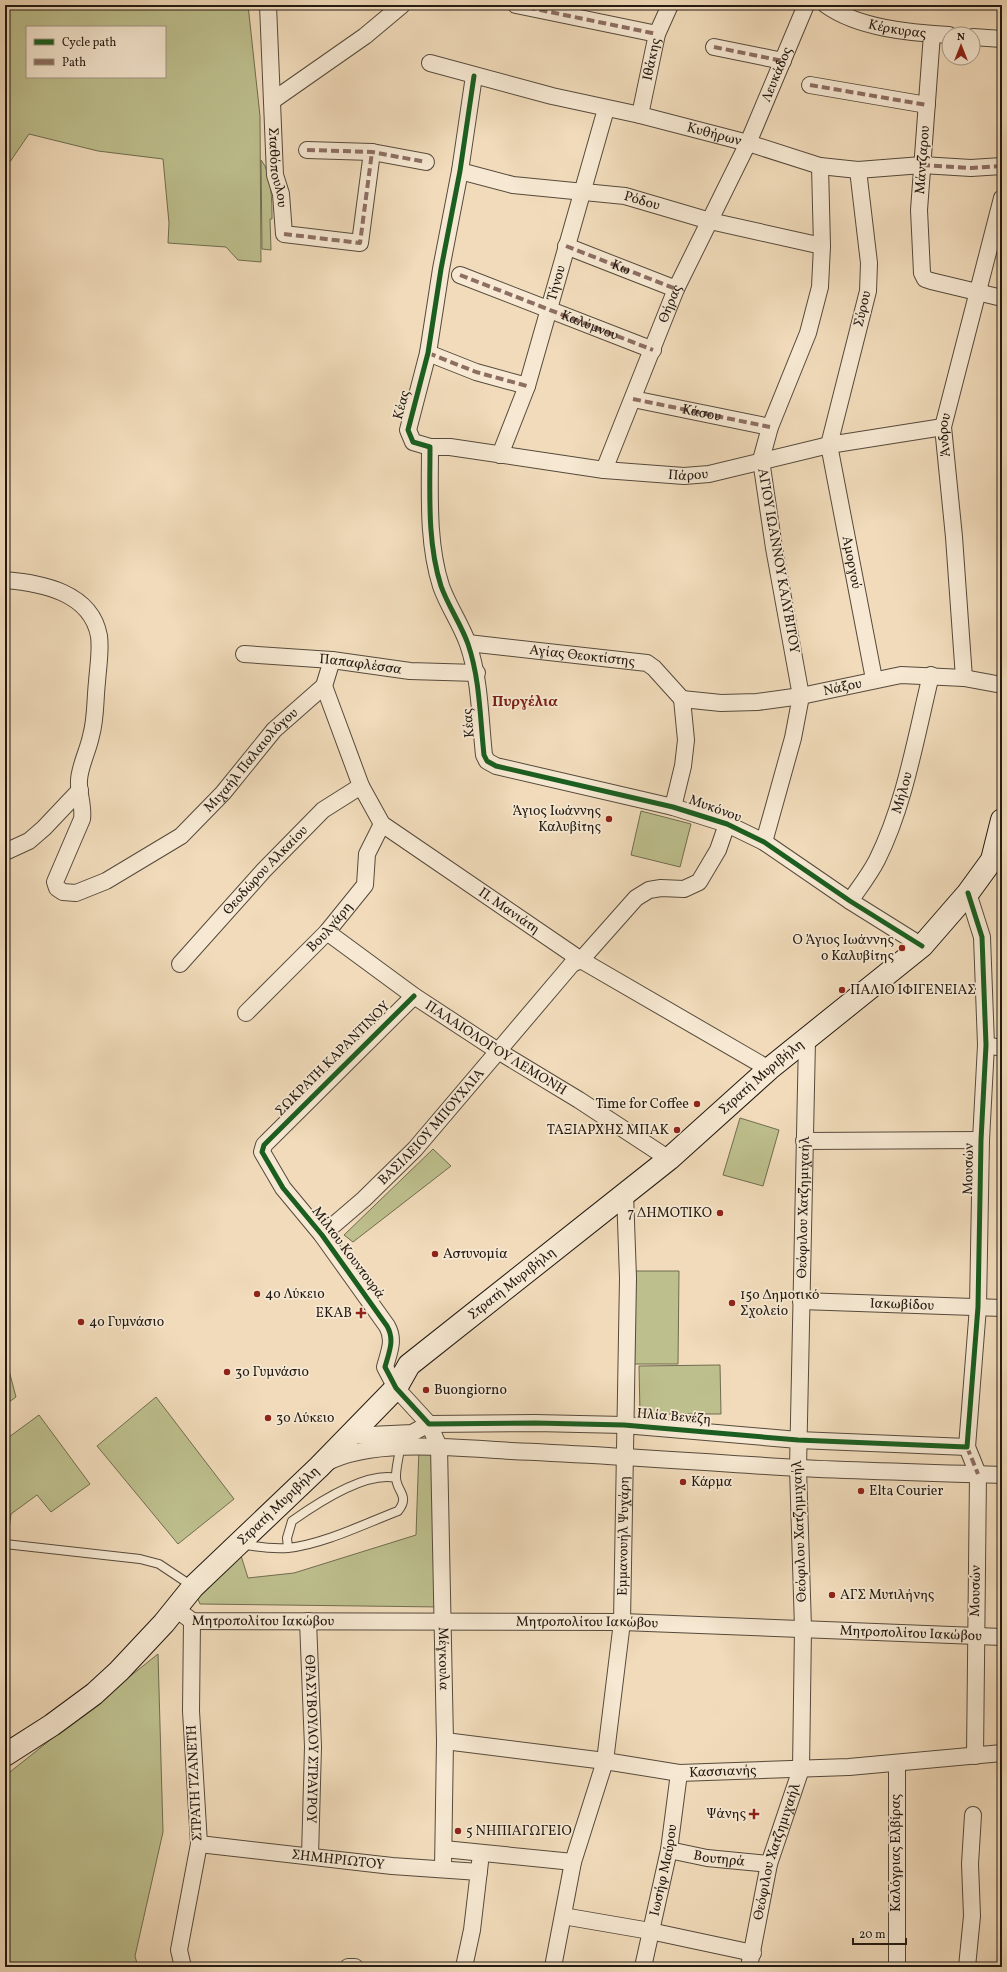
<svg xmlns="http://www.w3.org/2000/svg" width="1007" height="1972" font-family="Vollkorn,serif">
<rect width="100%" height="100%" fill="#f1dbba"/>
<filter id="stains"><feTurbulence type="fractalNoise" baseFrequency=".005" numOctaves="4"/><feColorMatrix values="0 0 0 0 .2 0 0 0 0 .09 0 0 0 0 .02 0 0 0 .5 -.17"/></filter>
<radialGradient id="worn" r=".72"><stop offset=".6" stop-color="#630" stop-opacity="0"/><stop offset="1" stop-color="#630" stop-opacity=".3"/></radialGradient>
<path fill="#bdbf8d" stroke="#706c50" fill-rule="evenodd" d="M5 5H248L260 116 261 262 238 260 226 247 168 243 169 223 163 159 98 151 29 134 5 169ZM27 27H165V77H27Z
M261 160C272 172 272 203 272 219H270L271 250 262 249Z
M641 811 691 824 680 867 631 855Z
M740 1118 779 1130 763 1186 723 1175Z
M433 1149 451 1166 353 1242 344 1235Z
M634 1271H679L678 1364H634Z
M7 1363 16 1397 5 1405V1365Z
M720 1365 721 1414H640L639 1366Z
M156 1397 234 1499 178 1544 97 1446Z
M39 1415 90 1484 51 1512 37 1495 11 1514 8 1537H5V1440Z
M439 1447 442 1607 200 1604 193 1587 237 1543 248 1578 294 1573 416 1535 419 1448Z
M158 1654 163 1832 135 1956 138 1967H5V1776Z"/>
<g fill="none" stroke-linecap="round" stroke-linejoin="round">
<g stroke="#564a3c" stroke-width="10">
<path id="lane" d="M5 1544 140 1559 159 1564 192 1586
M242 1544C257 1547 273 1549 288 1548 324 1544 364 1524 398 1511 411 1495 395 1491 396 1476 396 1467 399 1457 400 1448
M288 1548 287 1538 292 1521C316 1504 366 1471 396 1478"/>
</g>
<g stroke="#564a3c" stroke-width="18">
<g id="street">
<path id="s1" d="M268 5 275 175 281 194 284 234 360 243 372 152"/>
<path d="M516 5 657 34"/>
<path id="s2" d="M826 5C858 28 910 33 949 35"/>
<path d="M932 34 919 210 922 273 925 279 931 281 1002 298"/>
<path d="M973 37 1002 39"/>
<path d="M714 47 783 61"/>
<path id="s3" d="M430 63 552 96 640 115 748 143 820 166 858 170 922 165 971 168 1002 166"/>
<path d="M474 76 460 171 441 269 428 353 408 430 413 442 430 447C430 493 427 542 441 586 448 606 461 624 468 644 480 679 480 718 484 755L487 761 496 766 673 807 727 824 764 842 850 901 922 946"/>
<path d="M810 85 927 105"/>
<path d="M272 101 365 36 402 5"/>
<path id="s4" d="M640 115 657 34 670 5"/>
<path d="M307 150 372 152 426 162"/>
<path id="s5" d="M858 170 869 263 868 291 829 445 874 679"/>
<path id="s6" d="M460 171 513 185 625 196 710 221 822 246"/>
<path d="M566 246 676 289"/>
<path id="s7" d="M460 275 653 350"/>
<path d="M428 353 476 372 527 386"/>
<path d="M633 399 770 427"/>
<path id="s8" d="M430 447H450L604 470 684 476 709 474 829 445 943 427"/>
<path id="s9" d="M500 455 527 386 606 109"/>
<path id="s10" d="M604 470 676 289 748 143 806 5"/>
<path id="s11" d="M5 580C41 583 91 592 99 636 101 651 98 667 97 682 95 699 96 719 91 736 88 751 80 765 79 780 78 793 84 806 82 819L55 882 57 888 63 892 76 893 106 881 181 836 223 793 274 730 324 686 332 660"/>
<path id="s12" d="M468 643 647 663 654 668 682 699"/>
<path id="s13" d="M244 654 332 660 410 671 477 673"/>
<path id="s14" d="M964 678 954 537 943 427 1002 198"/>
<path id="s15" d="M324 686 361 786 382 824 581 960 769 1069"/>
<path id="s16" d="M682 699 721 703 757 702 801 696 901 675 964 678 1002 685"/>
<path d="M673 807 683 766 686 740 682 699"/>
<path d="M764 842 793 738 801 696 774 548 761 460 770 427 808 333 820 287 822 246 820 166"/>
<path d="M5 852 29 841 44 828 80 790"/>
<path d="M968 893 982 937 986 1045 981 1140 978 1307 967 1447 978 1474 975 1756"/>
<path id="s17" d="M850 901C859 888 870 874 877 860 905 804 916 736 931 675"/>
<path id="s18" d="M327 932 414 996 498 1051 579 1100 669 1159"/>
<path id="s19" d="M180 964 264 870 323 810 361 786"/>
<path d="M414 996 269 1140 264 1145 262 1152 283 1188 322 1235 387 1326C395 1340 389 1352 385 1367L396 1388 429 1424 535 1423 624 1425 798 1440 967 1447"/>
<path id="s20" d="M246 1013 327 932 365 885 367 854 382 824"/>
<path d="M986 1045 1002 1048"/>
<path d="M804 1141 981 1140"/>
<path id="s21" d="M322 1235 364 1199 415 1149 572 964 581 960 636 898 649 890 661 888 684 889 699 882 718 850 727 824"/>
<path id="s22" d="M801 1301 1002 1308"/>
<path id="s23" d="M349 1436 412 1433 429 1424 439 1447 445 1741 443 1869"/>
<path d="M326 1463C373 1438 458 1448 511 1451 607 1455 702 1462 797 1468 865 1471 934 1473 1002 1475"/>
<path id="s24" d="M176 1609 192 1621 622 1622 1002 1637"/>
<path id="s25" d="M308 1621 313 1747 310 1856"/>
<path id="s26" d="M445 1741 605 1761 679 1773 849 1767 1002 1753"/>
<path d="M897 1764V1967"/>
<path id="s27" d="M199 1844 392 1866 479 1872"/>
<path d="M444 1849 573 1862"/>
<path id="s28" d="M669 1850 707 1858 769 1864"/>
<path d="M563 1916 650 1931 753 1953"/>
<path d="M183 1967 179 1950 199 1844 191 1711 192 1621"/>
<path d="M348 1967H355"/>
<path d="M464 1967 472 1930 480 1862"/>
<path id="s29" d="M553 1967 573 1862 605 1761 622 1622 628 1278 625 1193"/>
<path id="s30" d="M643 1967 669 1850 679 1773"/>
<path id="s31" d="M749 1967 769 1864 801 1769 803 1628 798 1468 807 1040"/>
<path d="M967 1967 972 1916 970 1864 973 1815"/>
</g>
</g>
<g stroke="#231a12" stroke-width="24">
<g id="secondary">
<path id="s32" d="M5 1755 52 1725 94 1694 119 1671 164 1623 193 1587 319 1467 396 1388 409 1365 669 1159 769 1069 922 946 968 893 992 860 1002 820"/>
</g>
</g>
<use href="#lane" stroke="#f6e8d2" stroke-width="8"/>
<use href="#street" stroke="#f6e8d2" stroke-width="16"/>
<use href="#secondary" stroke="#f6e8d2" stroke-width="22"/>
<g stroke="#8d6e63" stroke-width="4" stroke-dasharray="8 4" stroke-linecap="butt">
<path d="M516 5 657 34"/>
<path d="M714 47 783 61"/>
<path d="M810 85 927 105"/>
<path d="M307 150 372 152 426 162"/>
<path d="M922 165 971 168 1002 166"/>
<path d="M284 234 360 243 372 152"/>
<path id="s33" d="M566 246 676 289"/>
<path d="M460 275 653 350"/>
<path d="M428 353 476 372 527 386"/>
<path id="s34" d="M633 399 770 427"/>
<path d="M967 1447 978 1474"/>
<path d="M348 1967H355"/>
</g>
<g stroke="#f6e8d2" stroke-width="8">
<path id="cycleway" d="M474 76 460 171 441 269 428 353 408 430 413 442 430 447C430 493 427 542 441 586 448 606 461 624 468 644 480 679 480 718 484 755L487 761 496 766 673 807 727 824 764 842 850 901 922 946
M414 996 269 1140 264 1145 262 1152 283 1188 322 1235 387 1326C395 1340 389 1352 385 1367L396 1388 429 1424 535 1423 624 1425 798 1440 967 1447 978 1307 981 1140 986 1045 982 937 968 893"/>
</g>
<use href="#cycleway" stroke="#1b5e20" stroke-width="5"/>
</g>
<g fill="#8f2418" stroke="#f6e8d2" stroke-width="1.5">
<circle cx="609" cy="819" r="4"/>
<circle cx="902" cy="948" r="4"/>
<circle cx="842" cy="990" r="4"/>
<circle cx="697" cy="1104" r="4"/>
<circle cx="677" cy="1130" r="4"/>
<circle cx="720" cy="1213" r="4"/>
<circle cx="435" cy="1254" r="4"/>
<circle cx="257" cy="1294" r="4"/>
<circle cx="732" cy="1303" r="4"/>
<path d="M359 1307h4v4h4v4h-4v4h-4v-4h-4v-4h4z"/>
<circle cx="81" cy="1322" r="4"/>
<circle cx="227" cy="1372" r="4"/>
<circle cx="426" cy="1390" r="4"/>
<circle cx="268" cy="1418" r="4"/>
<circle cx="683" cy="1482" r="4"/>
<circle cx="861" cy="1491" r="4"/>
<circle cx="832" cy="1595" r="4"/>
<path d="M752 1808h4v4h4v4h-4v4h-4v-4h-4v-4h4z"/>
<circle cx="458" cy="1831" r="4"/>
</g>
<g text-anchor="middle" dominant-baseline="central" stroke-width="3.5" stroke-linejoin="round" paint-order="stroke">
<g font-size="14" fill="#231a12" stroke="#f6e8d2">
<text stroke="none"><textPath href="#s2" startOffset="76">Κέρκυρας</textPath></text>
<text stroke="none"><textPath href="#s4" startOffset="57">Ιθάκης</textPath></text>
<text stroke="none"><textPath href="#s10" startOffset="432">Λευκάδος</textPath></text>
<text stroke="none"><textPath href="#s3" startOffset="293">Κυθήρων</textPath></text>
<text transform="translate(923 160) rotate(-86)">Μάντζαρου</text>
<text stroke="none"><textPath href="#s1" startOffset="163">Σταθόπουλου</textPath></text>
<text stroke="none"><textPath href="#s6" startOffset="185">Ρόδου</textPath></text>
<text stroke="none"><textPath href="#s33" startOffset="59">Κω</textPath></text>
<text stroke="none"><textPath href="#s9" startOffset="181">Τήνου</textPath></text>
<text stroke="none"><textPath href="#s10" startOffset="179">Θήρας</textPath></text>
<text transform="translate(863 309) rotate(-77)">Σύρου</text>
<text stroke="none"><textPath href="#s7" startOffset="139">Καλύμνου</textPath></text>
<text transform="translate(402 405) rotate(-75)">Κέας</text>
<text stroke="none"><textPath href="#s34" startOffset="70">Κάσου</textPath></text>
<text stroke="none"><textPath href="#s14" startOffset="244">Άνδρου</textPath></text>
<text stroke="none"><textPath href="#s8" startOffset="260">Πάρου</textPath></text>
<text transform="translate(778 561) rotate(80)">ΑΓΙΟΥ ΙΩΑΝΝΟΥ ΚΑΛΥΒΙΤΟΥ</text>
<text stroke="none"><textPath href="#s5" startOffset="400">Αμοργού</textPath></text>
<text stroke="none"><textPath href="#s12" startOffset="115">Αγίας Θεοκτίστης</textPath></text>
<text stroke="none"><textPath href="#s13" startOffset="117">Παπαφλέσσα</textPath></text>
<text stroke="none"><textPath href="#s16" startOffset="162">Νάξου</textPath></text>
<text transform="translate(469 723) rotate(-95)">Κέας</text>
<text stroke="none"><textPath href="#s11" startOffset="622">Μιχαήλ Παλαιολόγου</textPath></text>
<text stroke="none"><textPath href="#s17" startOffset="121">Μήλου</textPath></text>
<text transform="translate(715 809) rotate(20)">Μυκόνου</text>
<text stroke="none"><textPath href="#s19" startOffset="127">Θεοδώρου Αλκαίου</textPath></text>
<text stroke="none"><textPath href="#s15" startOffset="304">Π. Μανιάτη</textPath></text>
<text stroke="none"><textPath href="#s20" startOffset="120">Βουλγάρη</textPath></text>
<text stroke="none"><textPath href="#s18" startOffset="205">ΠΑΛΑΙΟΛΟΓΟΥ ΛΕΜΟΝΗ</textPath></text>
<text transform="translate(333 1059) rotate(-45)">ΣΩΚΡΑΤΗ ΚΑΡΑΝΤΙΝΟΥ</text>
<text stroke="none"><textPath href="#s32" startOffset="1020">Στρατή Μυριβήλη</textPath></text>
<text stroke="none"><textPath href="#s21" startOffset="154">ΒΑΣΙΛΕΙΟΥ ΜΠΟΥΧΛΙΑ</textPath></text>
<text transform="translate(969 1169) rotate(-89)">Μουσών</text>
<text stroke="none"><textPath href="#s31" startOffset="767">Θεόφιλου Χατζημιχαήλ</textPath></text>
<text transform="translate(348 1253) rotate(53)">Μίλτου Κουντουρά</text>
<text stroke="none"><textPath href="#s32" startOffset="696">Στρατή Μυριβήλη</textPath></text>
<text stroke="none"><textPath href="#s22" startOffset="101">Ιακωβίδου</textPath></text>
<text transform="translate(674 1417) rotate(5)">Ηλία Βενέζη</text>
<text stroke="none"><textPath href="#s32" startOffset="372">Στρατή Μυριβήλη</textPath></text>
<text transform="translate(800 1531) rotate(-92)">Θεόφιλου Χατζημιχαήλ</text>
<text stroke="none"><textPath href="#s29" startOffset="439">Εμμανουήλ Ψυχάρη</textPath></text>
<text transform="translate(976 1591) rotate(-89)">Μουσών</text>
<text stroke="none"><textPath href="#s24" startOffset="91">Μητροπολίτου Ιακώβου</textPath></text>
<text stroke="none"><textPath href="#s24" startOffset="415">Μητροπολίτου Ιακώβου</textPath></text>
<text stroke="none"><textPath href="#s24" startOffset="739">Μητροπολίτου Ιακώβου</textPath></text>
<text stroke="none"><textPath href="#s23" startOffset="319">Μέγκουλα</textPath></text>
<text stroke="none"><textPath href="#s25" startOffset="118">ΘΡΑΣΥΒΟΥΛΟΥ ΣΤΡΑΥΡΟΥ</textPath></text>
<text stroke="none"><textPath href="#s26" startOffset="280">Κασσιανής</textPath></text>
<text transform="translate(195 1783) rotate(-93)">ΣΤΡΑΤΗ ΤΖΑΝΕΤΗ</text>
<text stroke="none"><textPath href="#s31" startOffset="119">Θεόφιλου Χατζημιχαήλ</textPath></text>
<text transform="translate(896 1853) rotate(-90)">Καλόγριας Ελβίρας</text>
<text stroke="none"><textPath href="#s28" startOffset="51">Βουτηρά</textPath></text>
<text stroke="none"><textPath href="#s27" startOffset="140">ΣΗΜΗΡΙΩΤΟΥ</textPath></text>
<text stroke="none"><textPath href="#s30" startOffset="99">Ιωσήφ Μαύρου</textPath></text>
</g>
<g font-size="14" fill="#231a12" stroke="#f6e8d2" text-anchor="start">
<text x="601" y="811" text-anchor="end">Άγιος Ιωάννης<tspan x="601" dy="16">Καλυβίτης</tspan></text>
<text x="894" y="940" text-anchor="end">Ο Άγιος Ιωάννης<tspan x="894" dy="16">ο Καλυβίτης</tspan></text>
<text x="850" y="990">ΠΑΛΙΟ ΙΦΙΓΕΝΕΙΑΣ</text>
<text x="689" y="1104" text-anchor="end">Time for Coffee</text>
<text x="669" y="1130" text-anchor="end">ΤΑΞΙΑΡΧΗΣ ΜΠΑΚ</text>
<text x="712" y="1213" text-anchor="end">7 ΔΗΜΟΤΙΚΟ</text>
<text x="443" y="1254">Αστυνομία</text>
<text x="265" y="1294">4ο Λύκειο</text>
<text x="740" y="1295">15o Δημοτικό<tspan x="740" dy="16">Σχολείο</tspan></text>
<text x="352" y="1313" text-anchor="end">ΕΚΑΒ</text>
<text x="89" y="1322">4ο Γυμνάσιο</text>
<text x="235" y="1372">3ο Γυμνάσιο</text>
<text x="434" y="1390">Buongiorno</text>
<text x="276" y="1418">3ο Λύκειο</text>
<text x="691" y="1482">Κάρμα</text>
<text x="869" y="1491">Elta Courier</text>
<text x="840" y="1595">ΑΓΣ Μυτιλήνης</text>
<text x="746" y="1814" text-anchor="end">Ψάνης</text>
<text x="466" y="1831">5 ΝΗΠΙΑΓΩΓΕΙΟ</text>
</g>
<g font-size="15" font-weight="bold" fill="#7a1f14" stroke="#f6e8d2">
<text x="525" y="702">Πυργέλια</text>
</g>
</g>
<rect width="1007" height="1972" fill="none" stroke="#f1dbba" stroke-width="20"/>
<rect x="6" y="6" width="995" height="1960" fill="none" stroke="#231a12" stroke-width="2"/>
<rect x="10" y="10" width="987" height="1952" fill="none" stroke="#231a12"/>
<rect x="26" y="26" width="140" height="52" fill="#f6e8d2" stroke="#a29685"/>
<rect x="34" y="39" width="20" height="6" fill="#1b5e20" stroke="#a29685"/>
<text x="62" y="46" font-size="12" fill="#231a12">Cycle path</text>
<rect x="34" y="59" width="20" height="6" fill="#8d6e63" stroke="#a29685"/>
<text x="62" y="66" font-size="12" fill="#231a12">Path</text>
<g transform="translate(961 46)"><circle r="19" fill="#f6e8d2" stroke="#a29685"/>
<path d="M0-3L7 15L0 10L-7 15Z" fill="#8f2418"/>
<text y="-6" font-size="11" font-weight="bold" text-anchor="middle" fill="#231a12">N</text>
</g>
<path d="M853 1938v6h53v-6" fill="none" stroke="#231a12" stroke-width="2"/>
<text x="859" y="1938" font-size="12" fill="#231a12" stroke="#f6e8d2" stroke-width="3" paint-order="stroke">20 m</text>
<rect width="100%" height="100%" filter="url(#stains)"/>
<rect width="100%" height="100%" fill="url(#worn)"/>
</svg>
